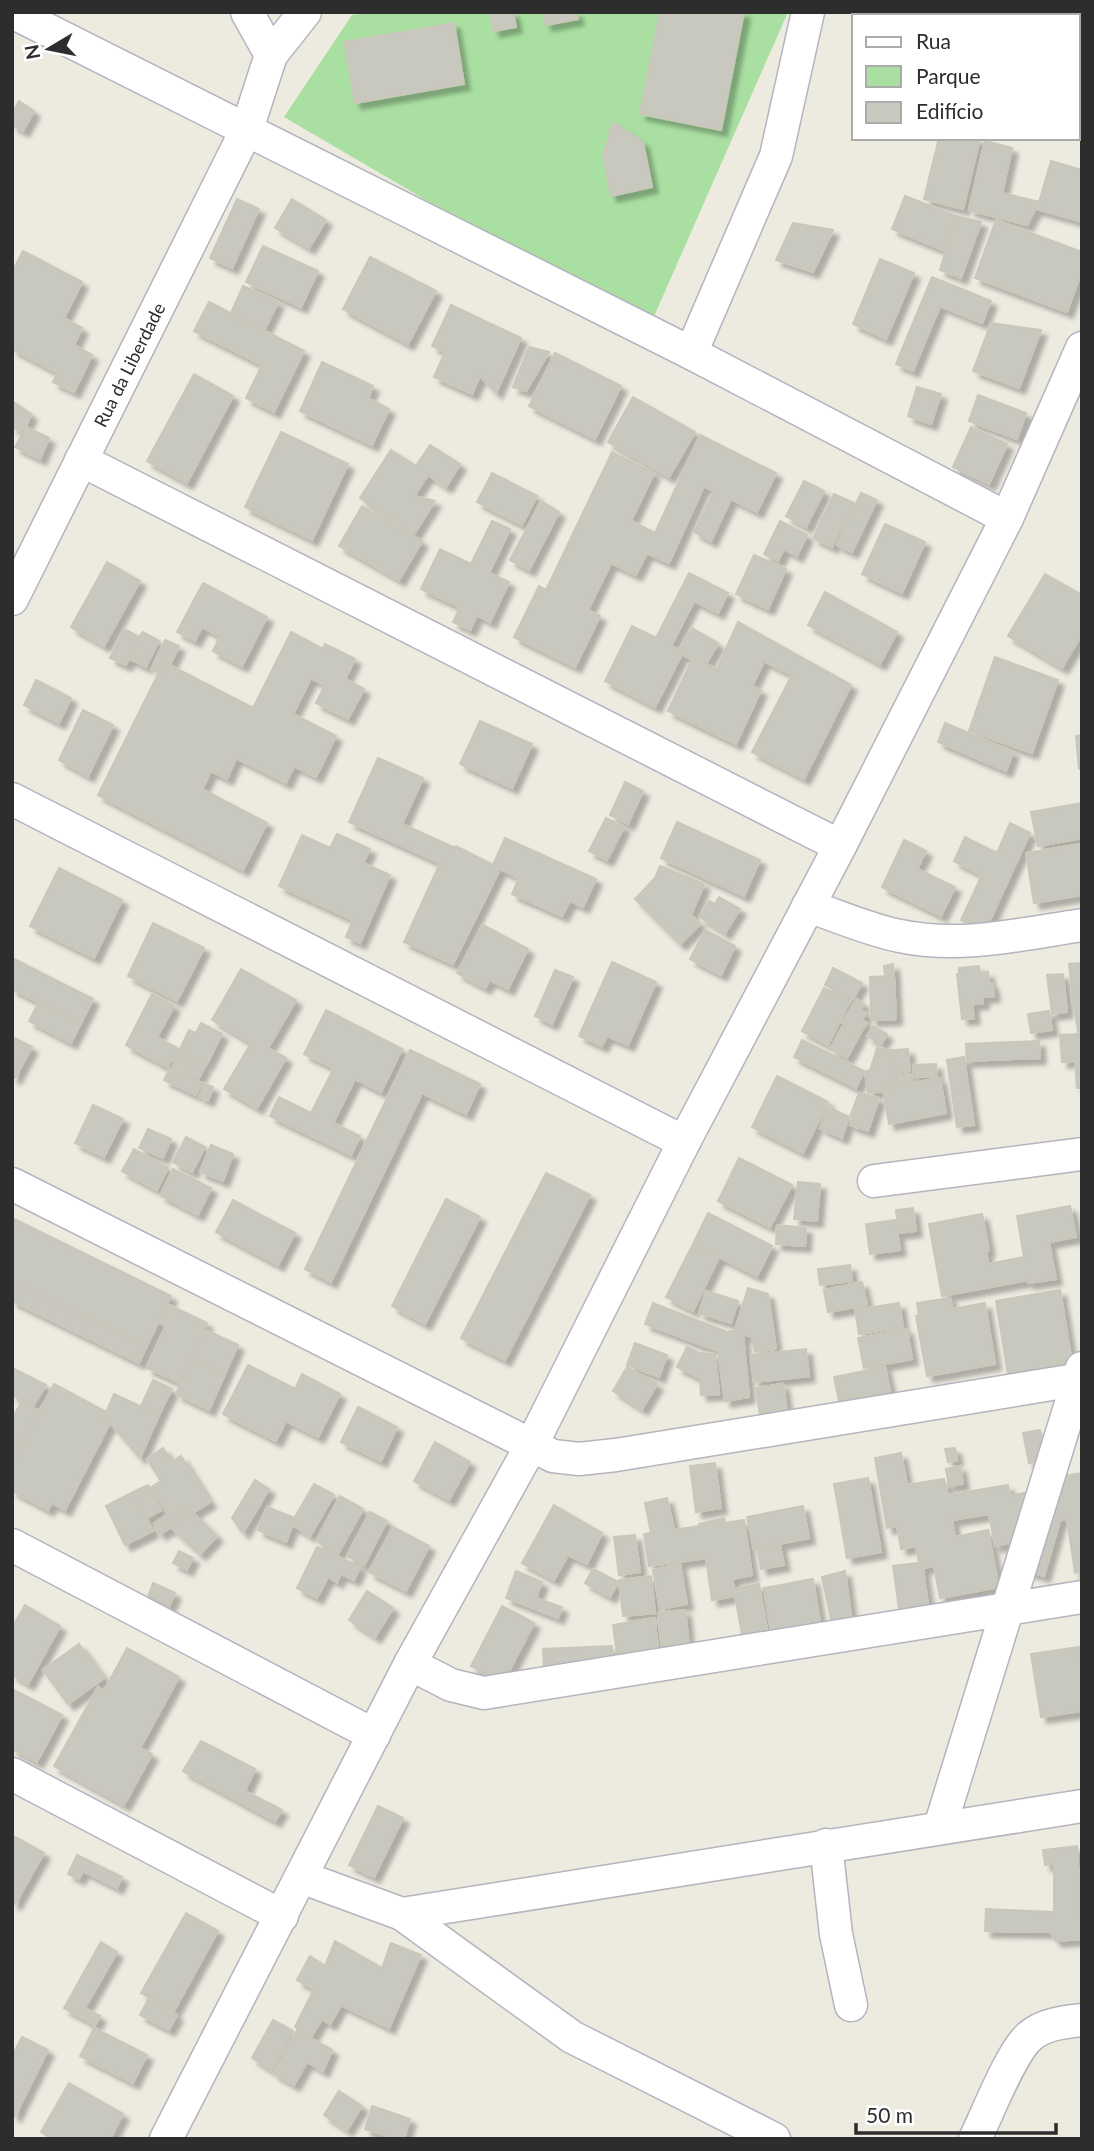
<svg xmlns="http://www.w3.org/2000/svg" width="1094" height="2151" font-family="Lato,sans-serif">
<defs>
<filter id="shadow"><feDropShadow dx="6" dy="6" stdDeviation="2" flood-color="#0004"/></filter>
</defs>
<rect width="100%" height="100%" fill="#edeae0"/>
<path fill="#a9dfa1" d="M372 12H788L648 330 284 117 352 15Z"/>
<path fill="#c9c8bf" stroke="#c9c7ba" stroke-width="2" filter="url(#shadow)" d="M490 12H513L516 27 494 31Z
M543 12H576L578 19 546 25Z
M660 12H744L721 130 640 114Z
M953 12H1004L1003 16H953Z
M454 23 464 84 355 103 344 42Z
M1079 23 1082 24V52H1078Z
M19 101 34 111 23 131 12 125V114Z
M613 122 643 142 652 187 611 196 603 157Z
M939 138H980L963 209 924 199Z
M985 141 1012 148 1002 193 1039 202 1027 225 969 210Z
M1051 161 1082 170V222L1037 209Z
M905 196 956 216 943 250 892 229Z
M237 199 259 209 232 268 210 258Z
M292 199 326 220 309 248 275 228Z
M956 216 981 222 961 278 940 270Z
M996 220 1082 252V270L1067 312 975 278Z
M793 223 833 230 813 272 776 260Z
M263 246 318 271 301 307 246 282Z
M23 251 82 282 64 318 82 328 74 345 92 355 74 392 53 382 58 373 12 349V272Z
M370 257 436 291 408 344 343 309Z
M880 259 914 273 886 339 853 324Z
M932 277 991 301 982 323 940 306 913 371 896 364Z
M243 286 278 302 264 331 230 315Z
M209 302 304 351 274 412 246 398 262 365 194 331Z
M451 305 521 338 496 393 480 376 472 394 434 377 445 352 432 346Z
M991 323 1041 330 1019 388 973 371Z
M529 347 549 352 526 391 513 387Z
M555 353 621 386 595 439 529 406Z
M322 362 373 386 368 398 389 409 372 445 300 411Z
M194 374 233 396 187 483 147 461Z
M917 387 941 394 931 424 908 416Z
M978 395 1026 413 1017 439 969 421Z
M633 397 695 432 669 477 608 442Z
M12 401 31 414 23 433 12 427Z
M26 427 49 438 40 459 15 447Z
M971 427 1007 444 989 484 953 467Z
M281 432 348 464 312 540 245 507Z
M700 435 776 473 757 512 731 499 711 541 694 532 714 491 704 486 669 563 647 553 636 575 611 563 588 610 600 616 575 667 514 637 539 586 546 590 612 452 654 473 631 521 655 533Z
M430 445 460 464 446 487 428 475 414 496 435 501 414 534 360 498 391 450 416 466Z
M492 473 537 496 522 525 477 502Z
M804 481 824 491 806 527 786 516Z
M861 493 877 500 852 552 837 545Z
M834 494 854 503 832 547 813 538Z
M541 501 559 512 529 570 510 560Z
M362 506 422 541 399 580 339 546Z
M492 521 510 529 489 573 509 582 490 622 477 615 470 630 453 622 460 607 421 589 440 549 471 564Z
M780 521 807 535 797 556 784 549 778 561 764 554Z
M885 524 925 542 902 593 862 574Z
M754 555 786 569 768 609 736 594Z
M107 562 140 581 104 646 71 627Z
M689 573 728 593 718 613 694 601 671 646 679 650 692 628 718 643 706 664 717 669 738 622 851 685 804 779 752 752 792 675 764 661 752 686 761 690 736 744 668 711 692 660 682 654 655 707 605 681 632 626 656 638Z
M1045 574 1082 595V634L1062 668 1008 636Z
M203 583 267 617 242 666 213 651 220 636 202 627 195 641 177 632Z
M825 592 897 632 880 664 808 625Z
M124 629 139 637 126 665 110 658Z
M143 632 159 641 146 667 130 659 139 637Z
M291 632 323 649 325 644 355 659 345 679 364 689 348 719 316 703 325 685 311 678 293 714 336 736 316 777 294 766 286 783 236 758 227 779 211 771 202 789 267 823 243 870 98 795 164 662 253 708Z
M165 640 179 646 165 676 151 669Z
M995 657 1058 680 1032 753 969 731Z
M36 680 71 698 59 723 24 705Z
M83 710 113 725 88 776 59 760Z
M480 721 532 744 512 788 460 764Z
M945 723 1013 752 1006 771 938 742Z
M1082 735V769H1079L1076 736Z
M378 758 423 778 402 824 455 848 456 846 493 865 505 838 596 879 583 907 570 901 562 916 512 894 519 878 500 869 453 964 404 942 440 863 349 822Z
M625 782 643 791 628 824 610 815Z
M1082 803V838L1038 846 1031 812Z
M606 818 624 827 607 860 589 851Z
M677 822 760 860 744 896 661 858Z
M1010 823 1030 833 985 931 961 920 982 875 954 861 965 837 997 853Z
M337 834 370 849 363 863 390 875 360 943 346 937 353 920 279 886 302 835 330 848Z
M904 840 926 851 917 869 955 887 941 916 882 887Z
M1082 844V895L1034 903 1026 853Z
M660 866 704 884 691 915 700 924 680 944 635 899 655 878Z
M59 868 122 900 94 958 30 926Z
M719 897 740 909 725 933 700 917 709 901 715 904Z
M153 923 204 948 177 1001 128 976Z
M483 925 528 949 508 989 490 980 485 988 457 973Z
M705 930 735 946 721 975 690 959Z
M12 958 93 999 81 1023 12 989Z
M612 962 656 982 628 1045 607 1036 602 1046 579 1036Z
M1082 963V1002L1073 1003 1069 964Z
M893 964 894 976 885 977 884 966Z
M979 966 980 973 988 972 989 983H992L994 996 983 997V1003L972 1004 974 1018 962 1019 957 974H959V968Z
M833 968 862 983 853 999 825 985Z
M241 969 296 1000 268 1048 286 1058 257 1108 224 1089 251 1043 212 1020Z
M555 970 573 977 552 1024 535 1016Z
M1063 974 1067 1012 1052 1014 1047 975Z
M894 976 896 1019 871 1020 870 977Z
M824 988 850 1001 828 1045 802 1031Z
M152 994 174 1006 157 1037 177 1048 179 1051 167 1067 126 1045Z
M857 999 864 1004 860 1010 866 1013 862 1020 867 1023 860 1034 842 1023Z
M39 1002 81 1023 71 1043 29 1021Z
M1082 1004V1031L1078 1032 1074 1005Z
M326 1010 402 1049 381 1092 355 1079 333 1123 360 1136 351 1155 270 1116 279 1097 311 1113 334 1068 304 1054Z
M1049 1011 1052 1030 1031 1033 1028 1014Z
M201 1023 222 1034 207 1064 179 1051 189 1030 196 1033Z
M873 1026 887 1034 881 1044 867 1036Z
M842 1027 859 1036 847 1058 830 1049Z
M1082 1034V1088H1077L1075 1061 1062 1062 1060 1035Z
M12 1037 32 1047 15 1078 12 1077Z
M802 1040 864 1071 856 1088 794 1057Z
M1039 1041 1040 1058 967 1061 966 1044Z
M877 1048 892 1050 895 1076 911 1074 912 1083 883 1087 882 1091 868 1093 865 1072 870 1070Z
M908 1049 910 1071 896 1073 894 1050Z
M410 1050 480 1084 466 1114 422 1093 331 1282 305 1269Z
M179 1053 205 1066 199 1078 173 1066Z
M964 1057 974 1125 957 1127 947 1060Z
M936 1064 937 1076 914 1077 913 1065Z
M170 1068 202 1083 196 1095 164 1080Z
M777 1076 828 1102 803 1153 752 1127Z
M940 1078 946 1113 889 1124 883 1089Z
M205 1084 213 1087 208 1100 199 1097Z
M859 1093 879 1098 868 1131 850 1125 853 1118 850 1117Z
M93 1105 123 1119 104 1157 75 1143Z
M828 1107 849 1117 842 1138 820 1128Z
M148 1129 171 1139 163 1158 139 1148Z
M186 1137 205 1147 192 1172 173 1162Z
M211 1145 233 1154 223 1181 200 1172Z
M134 1149 168 1168 157 1190 122 1171Z
M739 1158 792 1185 770 1227 718 1201Z
M173 1169 211 1188 198 1215 160 1195Z
M546 1173 590 1195 505 1360 461 1338Z
M798 1182 820 1184 817 1221 794 1219Z
M446 1199 480 1217 425 1324 392 1306Z
M233 1200 295 1233 278 1265 216 1232Z
M1070 1206 1076 1237 1049 1242 1056 1279 1028 1283V1280L942 1296 929 1224 982 1214 989 1250 986 1251 988 1264 1024 1257 1017 1216Z
M913 1208 916 1231 899 1233 896 1210Z
M708 1213 772 1246 757 1276 693 1244Z
M12 1218 171 1296 146 1348 12 1282Z
M895 1220 900 1250 870 1254 866 1224Z
M777 1225 806 1228 805 1246 776 1244Z
M693 1244 719 1257 693 1311 666 1297Z
M850 1265 852 1281 820 1285 818 1269Z
M12 1282 146 1348 139 1363 12 1301Z
M862 1282 867 1305 828 1312 824 1290Z
M748 1288 768 1294 776 1349 755 1352 752 1337 743 1334 749 1397 725 1401 718 1351 645 1324 653 1303 727 1332 735 1330Z
M1060 1290 1072 1363 1008 1374 996 1301Z
M706 1291 738 1301 731 1323 699 1313Z
M950 1298 952 1309 985 1303 995 1364 927 1376 916 1316 919 1315 917 1303Z
M899 1303 903 1327 859 1334 855 1310Z
M167 1304 207 1323 180 1383 147 1368 166 1326 159 1323Z
M204 1329 238 1345 225 1374 191 1359Z
M907 1329 912 1359 864 1368 858 1338Z
M635 1343 667 1355 659 1377 627 1365Z
M687 1347 699 1353 715 1354 719 1394 701 1395 700 1378 677 1367Z
M806 1349 809 1376 754 1382 751 1355Z
M191 1359 225 1374 209 1410 176 1394Z
M248 1365 295 1389 302 1374 340 1394 318 1437 286 1421 276 1441 223 1414Z
M627 1367 657 1384 642 1409 613 1391Z
M885 1367 890 1391 839 1401 834 1377Z
M12 1368 46 1385 33 1406 12 1395Z
M153 1380 172 1389 159 1415 141 1406Z
M54 1384 106 1412 103 1420 110 1423 65 1510 52 1503 48 1510 12 1491V1463Z
M783 1384 787 1412 760 1416 756 1388Z
M114 1394 159 1415 140 1458 110 1423 103 1420Z
M22 1401 39 1411 12 1463V1419Z
M358 1407 397 1427 381 1461 341 1442Z
M1040 1430 1046 1460 1029 1463 1023 1433Z
M435 1442 470 1462 449 1500 414 1481Z
M163 1448 172 1462 181 1456 210 1502 160 1534 154 1524 168 1514 151 1487 161 1481 147 1459Z
M955 1448 957 1460 948 1462 945 1449Z
M901 1453 907 1485 944 1479 948 1495 1008 1485 1010 1496 1033 1491 1035 1505 1020 1508 1026 1540 995 1546 989 1514 952 1520 955 1537 988 1530 999 1587 940 1598 934 1566 923 1568 929 1612 900 1616 893 1566 919 1563 916 1546 901 1549 897 1526 887 1528 875 1458Z
M715 1463 721 1508 696 1512 690 1466Z
M960 1466 963 1484 949 1486 946 1469Z
M1082 1473V1571L1075 1573 1067 1519 1062 1520 1061 1517 1044 1576 1026 1571 1059 1477Z
M868 1478 881 1552 847 1558 834 1484Z
M255 1480 269 1489 243 1533 232 1518Z
M314 1484 334 1495 310 1536 291 1524Z
M148 1485 161 1510 147 1518 133 1492Z
M133 1492 153 1531 125 1545 106 1506Z
M340 1496 363 1509 338 1554 316 1541Z
M667 1498 674 1530 699 1526V1524L724 1518 725 1523 744 1520 752 1575 732 1579 734 1589 759 1584 768 1635 743 1640 735 1596 712 1600 706 1558 649 1566 644 1534 651 1533 645 1503Z
M554 1505 602 1533 587 1564 568 1555 554 1580 522 1563Z
M803 1506 809 1538 754 1549 747 1517Z
M187 1507 217 1536 200 1554 169 1526Z
M267 1507 295 1518 286 1542 258 1530Z
M370 1512 387 1521 364 1565 347 1556Z
M393 1527 429 1546 406 1591 369 1572Z
M635 1535 640 1572 619 1575 614 1537Z
M780 1546 784 1565 761 1569 758 1550Z
M317 1547 360 1567 354 1580 341 1574 337 1582 328 1577 317 1598 297 1588Z
M179 1551 193 1558 187 1570 173 1563Z
M680 1564 687 1604 660 1609 653 1570Z
M593 1569 618 1582 610 1597 585 1583Z
M516 1571 542 1582 536 1598 562 1607 558 1618 506 1598Z
M845 1571 852 1624 833 1628 822 1577Z
M651 1576 655 1613 623 1616 619 1580Z
M813 1579 821 1629 772 1637 764 1588Z
M153 1583 175 1593 169 1606 148 1597Z
M367 1591 393 1608 375 1637 349 1620Z
M25 1605 60 1626 28 1684 12 1675V1628Z
M502 1606 534 1623 503 1683 471 1666Z
M685 1610 690 1655 663 1659 658 1613Z
M654 1618 660 1661 619 1668 613 1625Z
M79 1644 104 1678 68 1704 43 1670Z
M612 1646 613 1667 544 1670 543 1649Z
M1079 1647 1082 1667V1711L1041 1717 1031 1654Z
M127 1648 179 1677 140 1748 152 1754 124 1805 54 1766 98 1687 104 1691Z
M12 1689 62 1715 37 1762 12 1749Z
M201 1741 255 1769 245 1791 282 1810 275 1821 183 1771Z
M378 1806 403 1818 374 1877 349 1865Z
M12 1835 44 1853 15 1904 12 1902Z
M1077 1846 1082 1939 1056 1941 1050 1932 985 1931 986 1909 1054 1912V1863L1045 1865 1043 1850Z
M77 1855 122 1877 117 1888 83 1871 79 1879 68 1874Z
M186 1913 218 1931 174 2011 141 1993Z
M335 1941 382 1968 391 1943 421 1955 389 2028 341 2005 330 2024 322 2019 311 2037 295 2027 314 1989 297 1980 310 1956 325 1966Z
M101 1942 117 1952 85 2008 100 2016 95 2025 64 2008Z
M148 2000 177 2015 169 2030 140 2015Z
M273 2020 293 2031 271 2070 252 2058Z
M94 2028 147 2055 133 2083 80 2056Z
M297 2030 332 2050 323 2071 307 2062 294 2085 273 2073Z
M22 2037 48 2050 15 2116 12 2114V2056Z
M69 2083 123 2114 110 2139H52L41 2132Z
M339 2091 362 2106 347 2130 324 2115Z
M372 2106 410 2119 404 2139H396L365 2129Z"/>
<g fill="none" stroke-linecap="round" stroke-linejoin="round">
<g stroke="#b4b4bf" stroke-width="35">
<g id="street">
<path d="M12 12 691 353 1007 518"/>
<path d="M247 12 271 55"/>
<path d="M691 353 776 156 808 12"/>
<path d="M81 460 840 846"/>
<path id="s1" d="M12 599 247 129 271 55 305 12"/>
<path d="M12 799 684 1142"/>
<path d="M808 906C838 916 869 930 900 936 961 949 1022 934 1082 925"/>
<path d="M874 1181 1082 1154"/>
<path d="M12 1184 553 1456 579 1459 616 1455 1082 1379"/>
<path d="M12 1545 374 1735"/>
<path d="M410 1664 451 1685 484 1693 1082 1597"/>
<path d="M12 1774 282 1916"/>
<path d="M940 1827 1082 1368"/>
<path d="M826 1845 836 1934 851 2005"/>
<path d="M301 1877 402 1914 1082 1806"/>
<path d="M402 1914 572 2037 774 2139"/>
<path d="M166 2139 410 1664 531 1446 684 1142 840 846 1007 518 1082 348"/>
<path d="M975 2139C987 2115 1011 2052 1030 2036 1044 2024 1064 2022 1082 2020"/>
</g>
</g>
<use href="#street" stroke="#fff" stroke-width="32"/>
</g>
<g text-anchor="middle" dominant-baseline="central" stroke-width="7" stroke-linejoin="round" paint-order="stroke">
<g font-size="18" fill="#2d2d2d" stroke="#fff">
<text stroke="none"><textPath href="#s1" startOffset="262">Rua da Liberdade</textPath></text>
</g>
</g>
<rect width="1094" height="2151" fill="none" stroke="#2d2d2d" stroke-width="28"/>
<rect x="852" y="14" width="228" height="126" fill="#ffffff" stroke="#ababab" stroke-width="2"/>
<rect x="866" y="37" width="35" height="10" fill="#ffffff" stroke="#ababab" stroke-width="2"/>
<text x="916" y="49" font-size="21" fill="#2d2d2d">Rua</text>
<rect x="866" y="66" width="35" height="21" fill="#a9dfa1" stroke="#ababab" stroke-width="2"/>
<text x="916" y="84" font-size="21" fill="#2d2d2d">Parque</text>
<rect x="866" y="102" width="35" height="21" fill="#c9c8bf" stroke="#ababab" stroke-width="2"/>
<text x="916" y="119" font-size="21" fill="#2d2d2d">Edifício</text>
<g transform="translate(49 49) rotate(260)" stroke="#ffffff" stroke-width="5" paint-order="stroke">
<path d="M0-5L12 26L0 18L-12 26Z" fill="#2d2d2d"/>
<text y="-10" font-size="19" font-weight="bold" text-anchor="middle" fill="#2d2d2d">N</text>
</g>
<path d="M856 2123v10h200v-10" fill="none" stroke="#2d2d2d" stroke-width="3.5"/>
<text x="866" y="2123" font-size="21" fill="#2d2d2d" stroke="#ffffff" stroke-width="5" paint-order="stroke">50 m</text>
</svg>
